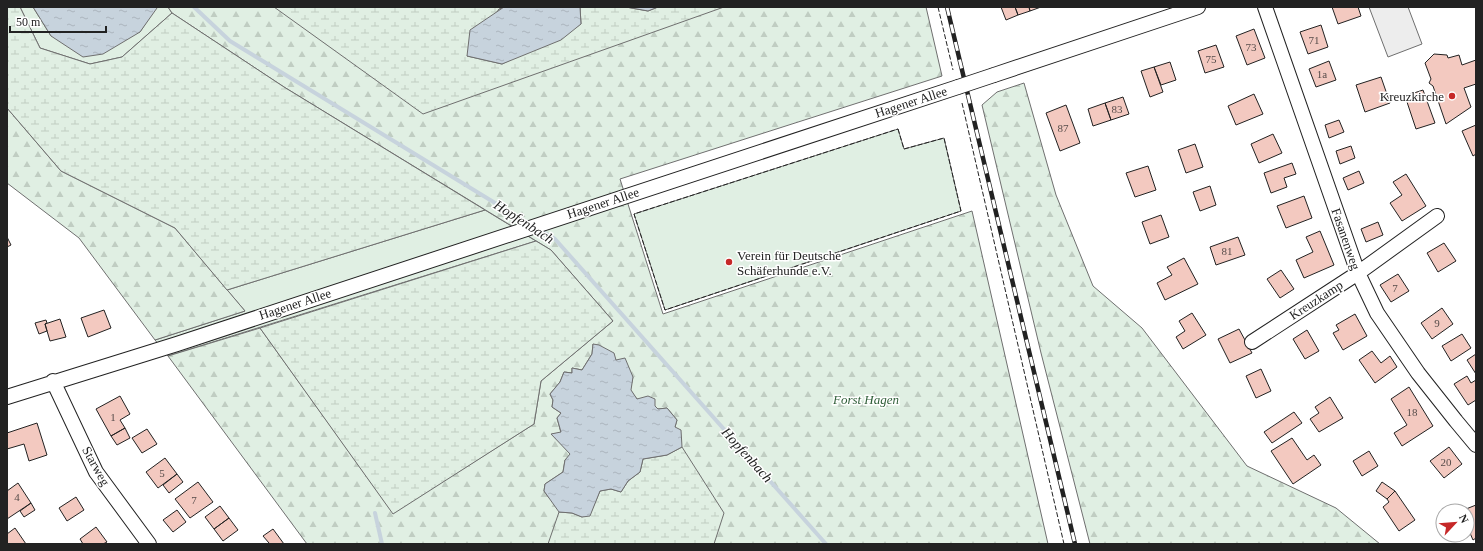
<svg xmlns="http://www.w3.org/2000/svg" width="1483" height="551" font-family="Georgia,serif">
<defs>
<pattern id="forest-firs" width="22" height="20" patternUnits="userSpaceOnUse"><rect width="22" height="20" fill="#e0efe3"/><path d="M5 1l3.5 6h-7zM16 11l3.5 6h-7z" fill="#c0cdc2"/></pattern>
<pattern id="wetland-marsh" width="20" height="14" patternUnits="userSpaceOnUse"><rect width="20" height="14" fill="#e0efe3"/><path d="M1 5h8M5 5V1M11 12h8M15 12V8" fill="none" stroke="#c0cdc2"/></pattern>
<pattern id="water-ripples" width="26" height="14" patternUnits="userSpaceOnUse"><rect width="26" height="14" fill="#c7d3dd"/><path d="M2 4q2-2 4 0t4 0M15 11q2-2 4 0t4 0" fill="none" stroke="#abb5bd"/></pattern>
</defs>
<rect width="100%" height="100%" fill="#fff"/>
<path fill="#e0efe3" stroke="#6f6f6f" d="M20 7H33L51 36 140 32 156 7H168L172 13 122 57 90 64 40 48Z
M898 129 904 149 944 138 961 211 665 310 634 214Z
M485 210 536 241 168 356 155 340 245 311 227 290Z"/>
<path fill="url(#forest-firs)" stroke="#6f6f6f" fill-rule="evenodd" d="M168 7H504L499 9 467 56 502 64 581 24 580 7H626L648 11 658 7H926L942 76 620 179 663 314 972 211 1048 544H307L168 356 260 328 393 513 534 424 541 381 613 321 551 250 284 87 172 13ZM593 344 616 360 633 377 630 390 637 399 655 406 658 409 667 408 677 420 675 427 643 459 640 472 628 481 621 492 611 489 600 491 590 516 549 498 544 491 545 484 563 472 565 460 571 454 552 434 561 433 557 418 561 413 552 407 553 400 550 394 560 382 564 372 572 373V368L582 370 592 354Z
M1024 83 1056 195 1093 286 1142 328 1247 466 1336 508 1380 544H1090L1041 353 982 105 997 92Z
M7 108 61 171 175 228 245 311 155 340 79 238 7 183Z"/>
<path fill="url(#wetland-marsh)" stroke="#6f6f6f" d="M7 7H20L40 48 90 64 122 57 172 13 284 87 485 210 227 290 175 228 61 171 7 108Z
M274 7H504L499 9 467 56 502 64 581 24 580 7H626L648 11 658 7H724L423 114Z
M536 241 551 250 613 321 541 381 534 424 393 514 260 328Z
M682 447 724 513 714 544H548L559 512 572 513 582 517 591 512 600 491 611 489 621 492 628 481 640 472 643 459 667 455Z"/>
<path fill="#ededed" stroke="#6f6f6f" d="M1369 7H1408L1422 44 1388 57Z"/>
<path fill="url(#water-ripples)" stroke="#6f6f6f" d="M33 7H156L157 8 140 32 103 54 83 57 51 36Z
M504 7H580L581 24 561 40 502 64 467 56 470 30Z
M626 7H658L648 11Z
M593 344 599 345 614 353 616 360 625 358 633 377 631 390 637 399 648 396 655 399V406L658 409 667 408 677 420 675 427 681 430 682 447 667 455 643 459 640 472 628 481 621 492 611 489 600 491 590 516 582 517 572 513 559 512 544 491 545 484 563 472 565 460 570 454 551 434 561 432 557 418 561 413 552 407 553 400 550 394 560 382 564 372 572 373V368L582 370 592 354Z"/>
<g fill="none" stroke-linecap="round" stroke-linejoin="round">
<path stroke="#c7d3dd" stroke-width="4" d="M194 7 230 41 531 225
M538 229 555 239 826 544
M375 513 382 544"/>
</g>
<path fill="#f3c9c0" stroke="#222" d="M1001 7H1015L1018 15 1006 20Z
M1015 7H1029L1030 11 1018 15Z
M1029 7H1041L1030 11Z
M1332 7H1358L1361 16 1338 24Z
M1321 25 1328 47 1308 54 1300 32Z
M1254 29 1265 58 1247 65 1236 36Z
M1216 45 1224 67 1205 73 1198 51Z
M1434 54 1447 55 1448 58 1459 55 1462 65 1476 60V84L1464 88 1471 107 1446 124 1433 86 1429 83 1431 79 1425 63Z
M1329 61 1336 80 1316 87 1309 69Z
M1170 62 1176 80 1161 85 1154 67Z
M1154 67 1163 92 1150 97 1141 71Z
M1381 77 1390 103 1365 112 1356 85Z
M1423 90 1435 123 1416 129 1405 96Z
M1254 94 1263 114 1236 125 1228 106Z
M1123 97 1129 114 1111 120 1105 103Z
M1105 103 1111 120 1093 126 1088 109Z
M1066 105 1080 143 1060 151 1046 113Z
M1339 120 1344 132 1329 138 1325 125Z
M1476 125V154L1473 156 1462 131Z
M1273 134 1282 153 1259 163 1251 144Z
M1195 144 1203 167 1186 173 1178 150Z
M1351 146 1355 158 1340 164 1336 151Z
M1292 163 1296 174 1284 178 1287 187 1271 193 1264 173Z
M1148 166 1156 190 1135 197 1126 173Z
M1359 171 1364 183 1348 190 1343 178Z
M1406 174 1426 206 1402 221 1390 203 1402 195 1393 182Z
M1210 186 1216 205 1200 211 1193 192Z
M1304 196 1312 218 1286 228 1277 206Z
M1161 215 1169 237 1150 244 1142 222Z
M1378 222 1383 235 1366 242 1361 229Z
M1320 231 1334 265 1304 278 1296 260 1313 252 1306 237Z
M7 237 11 245 7 247Z
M1238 237 1245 255 1216 265 1210 247Z
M1444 243 1456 261 1438 272 1427 253Z
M1184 258 1198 284 1165 300 1157 283 1172 275 1167 267Z
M1281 270 1294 289 1280 298 1267 279Z
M1398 274 1409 291 1391 302 1380 285Z
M1442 308 1453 324 1432 339 1421 323Z
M104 310 111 328 88 337 81 318Z
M1192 313 1206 335 1183 349 1176 337 1185 331 1179 321Z
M1355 314 1367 336 1343 350 1333 333 1339 330 1336 325Z
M60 319 66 337 50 341 45 324Z
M46 320 47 323 45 324 47 331 39 334 35 323Z
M1239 329 1252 353 1230 363 1218 339Z
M1307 330 1319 351 1305 359 1293 339Z
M1462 334 1471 348 1451 361 1442 346Z
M1372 351 1381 363 1390 356 1397 367 1375 383 1359 360Z
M1476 354V374L1467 360Z
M1261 369 1271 391 1256 398 1246 376Z
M1467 376 1471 383 1476 380V400L1468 405 1454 384Z
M1409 387 1433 426 1402 446 1394 433 1407 425 1391 399Z
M120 396 130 414 120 420 125 428 111 436 96 409Z
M1330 397 1343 418 1319 432 1310 419 1319 413 1315 407Z
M1294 412 1302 423 1272 443 1264 432Z
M37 423 47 455 29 461 24 444 7 449V433Z
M125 428 130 438 117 445 111 436Z
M147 429 157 444 142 453 132 438Z
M1292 438 1307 460 1314 455 1321 465 1293 484 1271 451Z
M1449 447 1462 464 1444 478 1430 461Z
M1369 451 1378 466 1362 476 1353 461Z
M165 458 177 474 158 488 146 472Z
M177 474 183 482 169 493 163 485Z
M198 482 213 502 190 518 175 499Z
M1382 482 1395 491 1387 499 1376 491Z
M18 483 31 503 7 519V491Z
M1395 491 1415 520 1399 531 1383 507 1389 502 1387 499Z
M76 497 84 510 67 521 59 508Z
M31 503 35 510 24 517 20 511Z
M1476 505V538L1473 540 1467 526V522L1471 521 1466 509Z
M220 506 229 518 214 529 205 517Z
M177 510 186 522 173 532 163 520Z
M229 518 238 530 223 541 214 529Z
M96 527 107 542 103 544H83L80 539Z
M15 528 26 544H7V534Z
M273 529 284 544H268L269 543 263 536Z"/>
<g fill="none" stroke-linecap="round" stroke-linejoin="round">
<g stroke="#222" stroke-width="16">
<path id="minor" d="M1265 7 1358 273 1377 313 1418 373 1456 421 1476 445
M994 75 1198 7
M1252 342 1358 273 1437 216
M53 381 96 472 149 544
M7 397 177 344 958 87"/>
</g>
<use href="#minor" stroke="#fff" stroke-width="14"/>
<g stroke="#222" stroke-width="4.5">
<path id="rail" d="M947 7 1075 544"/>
</g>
<use href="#rail" stroke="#fff" stroke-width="3" stroke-dasharray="9" stroke-linecap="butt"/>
<g stroke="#222" stroke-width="16" stroke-linecap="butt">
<path id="minor-bridge" d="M958 87 994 75"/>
</g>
<use href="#minor-bridge" stroke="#fff" stroke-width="14"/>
<path stroke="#222" stroke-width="1" stroke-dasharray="5 2" stroke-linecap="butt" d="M938 7 953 70
M962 103 1064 544
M898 129 904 149 944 138 961 211 665 310 634 214Z"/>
</g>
<g fill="#c62828" stroke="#fff" stroke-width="1.5">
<circle cx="1452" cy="96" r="4"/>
<circle cx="729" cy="262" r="4"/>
</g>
<g text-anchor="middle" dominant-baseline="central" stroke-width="3" stroke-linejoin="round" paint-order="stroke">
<g font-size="11" fill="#564c4a">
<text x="1314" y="40">71</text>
<text x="1251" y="47">73</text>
<text x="1211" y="59">75</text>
<text x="1322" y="74">1a</text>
<text x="1117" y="109">83</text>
<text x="1063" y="128">87</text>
<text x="1227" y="251">81</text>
<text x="1395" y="288">7</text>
<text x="1437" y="323">9</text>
<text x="1412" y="412">18</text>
<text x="113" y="417">1</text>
<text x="1446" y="462">20</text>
<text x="162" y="473">5</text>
<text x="17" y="497">4</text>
<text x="194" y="500">7</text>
</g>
<g font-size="13" fill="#222" stroke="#fff" text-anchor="end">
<text x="1444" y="96">Kreuzkirche</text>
<text x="737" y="255" text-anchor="start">Verein für Deutsche<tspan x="737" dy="15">Schäferhunde e.V.</tspan></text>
</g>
<g font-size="13" fill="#222" stroke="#fff">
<text transform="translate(911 102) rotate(-18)">Hagener Allee</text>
<text transform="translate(603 203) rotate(-18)">Hagener Allee</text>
<text transform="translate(1346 239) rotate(71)">Fasanenweg</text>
<text transform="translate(1316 300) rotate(-33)">Kreuzkamp</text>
<text transform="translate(295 304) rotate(-18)">Hagener Allee</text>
<text transform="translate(96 466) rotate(61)">Starweg</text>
</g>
<g font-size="13" font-style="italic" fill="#2f5e38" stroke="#fff">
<text x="866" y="399">Forst Hagen</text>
</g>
<g font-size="14" font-style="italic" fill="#222" stroke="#fff">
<text transform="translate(524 222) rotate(33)">Hopfenbach</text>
<text transform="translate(747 455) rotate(48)">Hopfenbach</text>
</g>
</g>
<rect width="1483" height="551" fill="none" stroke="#222222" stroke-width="16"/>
<g transform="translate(1455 523) rotate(64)"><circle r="19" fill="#ffffff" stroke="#a7a7a7"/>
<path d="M0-3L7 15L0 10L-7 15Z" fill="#c62828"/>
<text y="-6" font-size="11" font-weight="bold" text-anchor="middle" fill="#222222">N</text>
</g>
<path d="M10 26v6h96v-6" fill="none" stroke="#222222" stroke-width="2"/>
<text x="16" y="26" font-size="12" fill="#222222" stroke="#ffffff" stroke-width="3" paint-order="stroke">50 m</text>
</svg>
